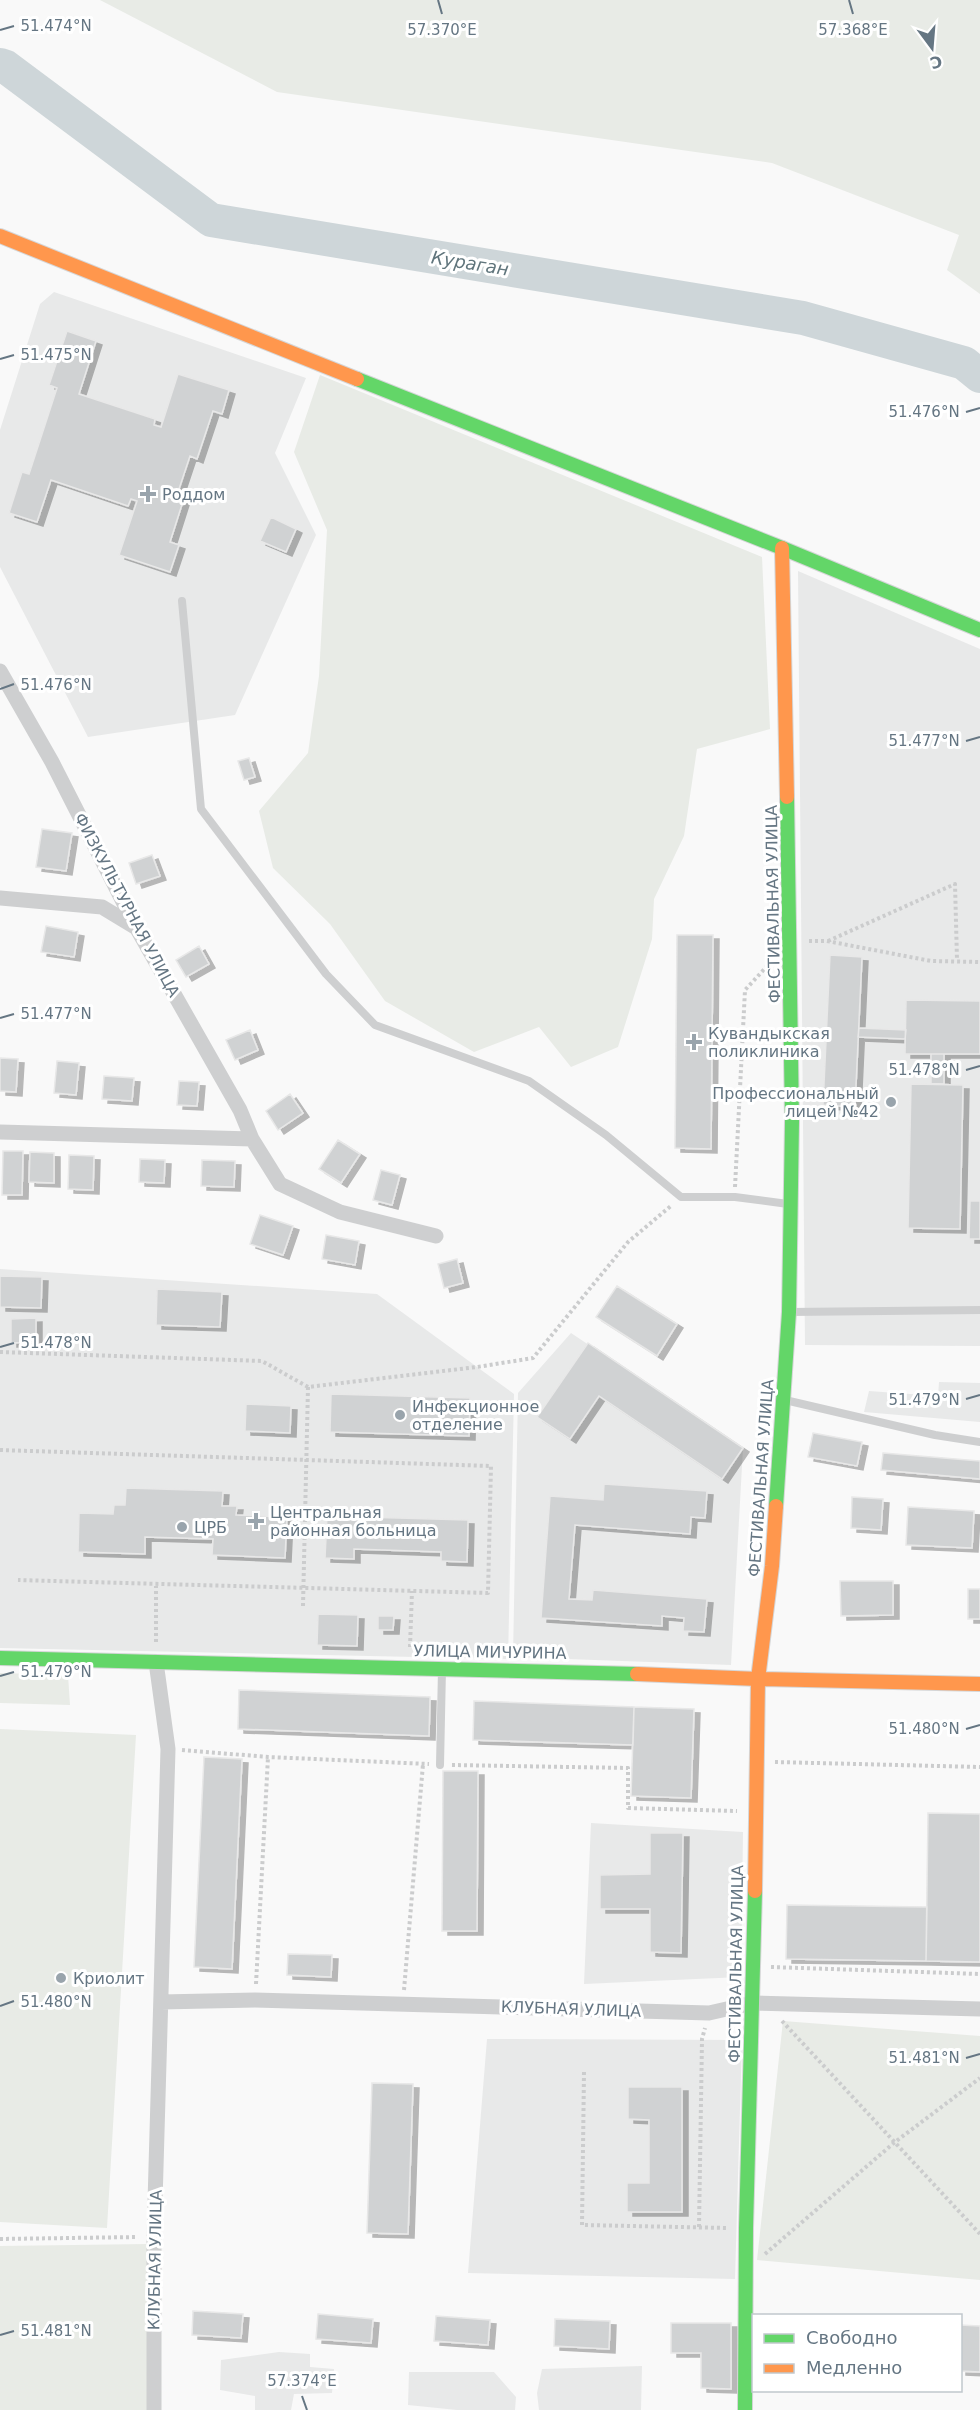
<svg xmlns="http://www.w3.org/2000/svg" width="980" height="2410" font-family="'DejaVu Sans',sans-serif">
<defs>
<filter id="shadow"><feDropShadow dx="6" dy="4" stdDeviation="0" flood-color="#0004"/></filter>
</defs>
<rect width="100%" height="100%" fill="#f9f9f9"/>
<path fill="#e8e9e9" d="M54 292 306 378 275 453 316 535 235 715 88 737 0 567V430L40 304Z
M798 571 980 649V1346L805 1345Z
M0 1269 377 1294 514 1394 508 1659 0 1648Z
M571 1333 743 1448 731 1665 513 1657 518 1393Z
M939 1382 980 1383V1422L864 1412 869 1391 938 1396Z
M591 1823 743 1832 741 1977 584 1984Z
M487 2039 742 2040 735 2279 468 2273Z
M279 2352 310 2354V2367L334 2369 332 2393 294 2394 291 2410H255V2396L220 2390 221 2360Z
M642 2366 641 2410H539L537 2393 542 2369Z
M409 2372H494L516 2397 515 2410H457L408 2405Z"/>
<path fill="#e8ebe6" d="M100 0H980V294L947 270 959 235 772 163 277 92Z
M320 375 762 557 770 729 697 749 684 836 654 899 652 939 618 1047 571 1067 539 1027 474 1052 385 1001 330 924 273 868 259 811 308 753 319 676 327 530 294 452Z
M0 1673 68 1675 70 1705 0 1703Z
M0 1729 136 1735 107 2228 0 2222Z
M783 2021 980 2036V2280L757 2260Z
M147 2244 148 2410H0V2246Z"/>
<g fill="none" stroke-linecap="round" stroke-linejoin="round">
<path stroke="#ced6d9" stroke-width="34" d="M0 65 6 67 211 220 803 318 964 363 980 376"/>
</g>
<path fill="#d0d2d3" stroke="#e8e8e8" stroke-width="1.5" filter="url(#shadow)" d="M67 331 96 341 79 394 155 419 154 425 161 427 178 374 229 390 222 414 213 411 197 459 190 456 178 492 185 495 170 542 179 545 170 572 119 555 137 501 131 499 128 506 51 480 37 522 9 513 22 472 29 474 57 388 49 385Z
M271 517 296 529 286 552 260 541Z
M249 758 255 777 244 780 238 761Z
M42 829 72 833 66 871 36 867Z
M152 855 160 876 136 884 129 863Z
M46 926 78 932 74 957 41 952Z
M677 935H713L711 1149 675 1148Z
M199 946 209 964 186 977 176 960Z
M830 955 862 957 855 1107 823 1105Z
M906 1000 980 1001V1054H905Z
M859 1028 906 1030 905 1039 858 1037Z
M250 1030 258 1050 235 1060 226 1040Z
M931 1054H944V1084H931Z
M0 1058 18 1059 16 1092 0 1091Z
M57 1061 79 1063 76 1095 54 1093Z
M104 1076 134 1078 132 1101 102 1099Z
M179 1081 199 1082 197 1106 177 1105Z
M911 1084 963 1085 960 1229 908 1228Z
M290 1094 303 1113 278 1130 266 1111Z
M338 1140 360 1154 341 1183 319 1169Z
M3 1151H23L22 1195H2Z
M30 1152 54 1153V1183L29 1182Z
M69 1155 94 1156 93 1190 68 1189Z
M140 1159 165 1160 164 1183 139 1182Z
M202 1160 235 1161 234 1187 201 1186Z
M381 1170 400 1175 392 1205 373 1200Z
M970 1201H980V1239H969Z
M260 1215 293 1226 283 1255 250 1244Z
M326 1235 359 1241 355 1265 322 1259Z
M457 1259 463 1283 444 1288 438 1264Z
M0 1276 42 1277 41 1308 0 1307Z
M617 1286 677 1324 657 1356 596 1317Z
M157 1289 222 1292 220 1327 156 1325Z
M36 1318V1342L11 1343V1319Z
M588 1343 743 1448 722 1479 599 1396 570 1439 537 1417Z
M331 1394 470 1398 469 1436 330 1432Z
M246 1404 291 1406 290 1433 245 1431Z
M813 1433 862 1442 857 1466 808 1457Z
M883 1453 980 1461V1479L881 1470Z
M604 1484 707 1491 705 1518 691 1517 690 1534 575 1525 569 1599 592 1600 593 1590 707 1599 704 1632 683 1631 684 1618 662 1616V1626L541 1618 550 1496 603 1500Z
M126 1488 223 1491 222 1506H237L236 1515 287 1517 285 1558 212 1555 213 1539 145 1537V1554L78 1552 79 1513 113 1514 114 1505H125Z
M852 1497 883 1499 881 1530 851 1528Z
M908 1507 974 1511 972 1548 906 1545Z
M327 1516 468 1520 467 1562 441 1561V1552L354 1549V1559L325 1558Z
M840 1581H893V1615L841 1616Z
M968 1589H980V1619H968Z
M318 1614 358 1615 357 1646 317 1645Z
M378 1616H394L393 1630H378Z
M239 1690 430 1697 429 1736 238 1729Z
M474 1701 634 1707 633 1745 473 1740Z
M634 1707 694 1709 691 1798 631 1796Z
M204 1757 242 1759 232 1969 194 1967Z
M443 1771H478L477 1931H442Z
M928 1813 980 1814V1962L926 1961Z
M650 1833H683L681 1953 650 1952V1909H600V1875L650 1874Z
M787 1905 927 1907 926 1961 786 1959Z
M288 1954 332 1955 331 1977 287 1975Z
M372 2083 413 2084 408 2234 367 2233Z
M628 2087H682V2212H627V2183H649V2120L628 2119Z
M193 2311 243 2314 241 2338 192 2335Z
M318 2314 373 2319 371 2343 316 2339Z
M436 2316 490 2320 488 2345 434 2341Z
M555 2319 610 2321 609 2349 554 2346Z
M671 2323H731V2389L701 2388V2353H671Z
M960 2325 980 2326V2372L960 2371Z"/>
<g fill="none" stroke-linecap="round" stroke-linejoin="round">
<g stroke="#d5d6d7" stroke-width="16">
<path id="fast" d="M357 379 782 548 980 630
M776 1506 789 1312 792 1121 787 797
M0 1658 637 1674
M745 2410 746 2228 755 1891"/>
</g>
<g stroke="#d5d6d7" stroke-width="16">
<path id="slow" d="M0 236 357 379
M782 548 787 797
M637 1674 758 1679 980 1684
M755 1891 758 1679 772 1566 776 1506"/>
</g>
<path stroke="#cbcccd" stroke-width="4" stroke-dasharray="3 3" stroke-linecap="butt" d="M809 941H827L931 961 980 962
M828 941 955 884 957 960
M735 1187 745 990 771 962
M0 1352 262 1361 308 1387 477 1367 533 1358 628 1242 672 1205
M0 1450 491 1466 488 1593 18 1580
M303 1606 308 1387
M156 1642V1586
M410 1647 412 1591
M182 1750 268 1757 429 1764
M775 1762 980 1767
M452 1765 628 1768V1808L737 1811
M771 1967 980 1974
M256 1984 268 1757
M404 1990 423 1764
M782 2021 980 2234
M584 2072 582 2225 727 2228
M699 2227 702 2039 705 2028
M0 2239 138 2237
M765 2254 895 2142 980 2078"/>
<path stroke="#cecfd0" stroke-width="8" d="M182 601 201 809 326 974 375 1025 529 1081 606 1135 681 1197H735L788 1204
M790 1312 980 1310
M785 1400 935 1435 980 1442
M440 1765 442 1669"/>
<path stroke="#cecfd0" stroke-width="15" d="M0 671 52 762 136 927 240 1110 252 1139 280 1184 340 1212 436 1236
M0 898 102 907 135 927
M0 1132 252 1139
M161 2002 255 2000 709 2013 753 2003 980 2009
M154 2410V2237L168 1749 156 1662"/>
<use href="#fast" stroke="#63d668" stroke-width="14"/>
<use href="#slow" stroke="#ff974d" stroke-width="14"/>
</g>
<path fill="none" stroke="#657683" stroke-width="2" d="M438 0 442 14M849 0 853 14M0 30 14 26M0 359 14 355M966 412 980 408M0 689 14 684M966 741 980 737M0 1018 14 1014M966 1070 980 1066M0 1347 14 1343M966 1399 980 1395M0 1676 14 1672M966 1729 980 1725M0 2006 14 2001M966 2058 980 2054M0 2335 14 2331M302 2396 307 2410"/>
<g fill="#99a4ac" stroke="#fff" stroke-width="2">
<path d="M145 485h6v6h6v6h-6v6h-6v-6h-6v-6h6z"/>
<path d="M691 1033h6v6h6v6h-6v6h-6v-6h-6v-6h6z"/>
<circle cx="891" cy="1102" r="6"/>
<circle cx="400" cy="1415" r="6"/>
<path d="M253 1512h6v6h6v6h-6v6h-6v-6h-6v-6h6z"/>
<circle cx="182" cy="1527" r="6"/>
<circle cx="61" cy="1978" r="6"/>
</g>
<g text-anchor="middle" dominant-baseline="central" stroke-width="6" stroke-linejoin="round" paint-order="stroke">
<g font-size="16" fill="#657683" stroke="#fff" text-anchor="start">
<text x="162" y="494">Роддом</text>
<text x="708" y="1033">Кувандыкская<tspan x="708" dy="18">поликлиника</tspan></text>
<text x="879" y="1093" text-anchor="end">Профессиональный<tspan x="879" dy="18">лицей №42</tspan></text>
<text x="412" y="1406">Инфекционное<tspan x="412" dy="18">отделение</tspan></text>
<text x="270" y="1512">Центральная<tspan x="270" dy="18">районная больница</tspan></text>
<text x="194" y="1527">ЦРБ</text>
<text x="73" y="1978">Криолит</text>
</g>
<g font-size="16" fill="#657683" stroke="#fff">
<text transform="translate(773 904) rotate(-91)">ФЕСТИВАЛЬНАЯ УЛИЦА</text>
<text transform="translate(127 905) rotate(62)">ФИЗКУЛЬТУРНАЯ УЛИЦА</text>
<text transform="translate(761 1478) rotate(-86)">ФЕСТИВАЛЬНАЯ УЛИЦА</text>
<text transform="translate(490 1652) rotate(1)">УЛИЦА МИЧУРИНА</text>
<text transform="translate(736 1964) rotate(-89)">ФЕСТИВАЛЬНАЯ УЛИЦА</text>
<text transform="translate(571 2009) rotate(2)">КЛУБНАЯ УЛИЦА</text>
<text transform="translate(155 2260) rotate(-89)">КЛУБНАЯ УЛИЦА</text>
</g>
<g font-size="18" font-style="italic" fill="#60757c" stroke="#fff">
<text transform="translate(470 263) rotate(9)">Кураган</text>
</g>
</g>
<g font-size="15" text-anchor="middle" fill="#657683" stroke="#fff" stroke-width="6" stroke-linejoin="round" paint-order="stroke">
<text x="56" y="31">51.474°N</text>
<text x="442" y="35">57.370°E</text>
<text x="853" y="35">57.368°E</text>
<text x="56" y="360">51.475°N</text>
<text x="924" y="417">51.476°N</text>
<text x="56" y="690">51.476°N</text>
<text x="924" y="746">51.477°N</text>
<text x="56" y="1019">51.477°N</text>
<text x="924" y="1075">51.478°N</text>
<text x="56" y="1348">51.478°N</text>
<text x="924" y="1405">51.479°N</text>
<text x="56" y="1677">51.479°N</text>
<text x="924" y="1734">51.480°N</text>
<text x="56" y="2007">51.480°N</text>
<text x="924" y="2063">51.481°N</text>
<text x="56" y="2336">51.481°N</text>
<text x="302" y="2386">57.374°E</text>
</g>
<rect x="752" y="2314" width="210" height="78" fill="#ffffff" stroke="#c1c8cd" stroke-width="1.5"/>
<rect x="764" y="2334" width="30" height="9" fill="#63d668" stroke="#c1c8cd" stroke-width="1.5"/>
<text x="806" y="2344" font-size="18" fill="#657683">Свободно</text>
<rect x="764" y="2364" width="30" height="9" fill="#ff974d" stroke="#c1c8cd" stroke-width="1.5"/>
<text x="806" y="2374" font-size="18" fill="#657683">Медленно</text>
<g transform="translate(932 48) rotate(164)" stroke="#ffffff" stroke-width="4.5" paint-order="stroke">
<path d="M0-4.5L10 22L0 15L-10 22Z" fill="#657683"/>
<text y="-9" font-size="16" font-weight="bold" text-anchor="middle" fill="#657683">С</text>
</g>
</svg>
